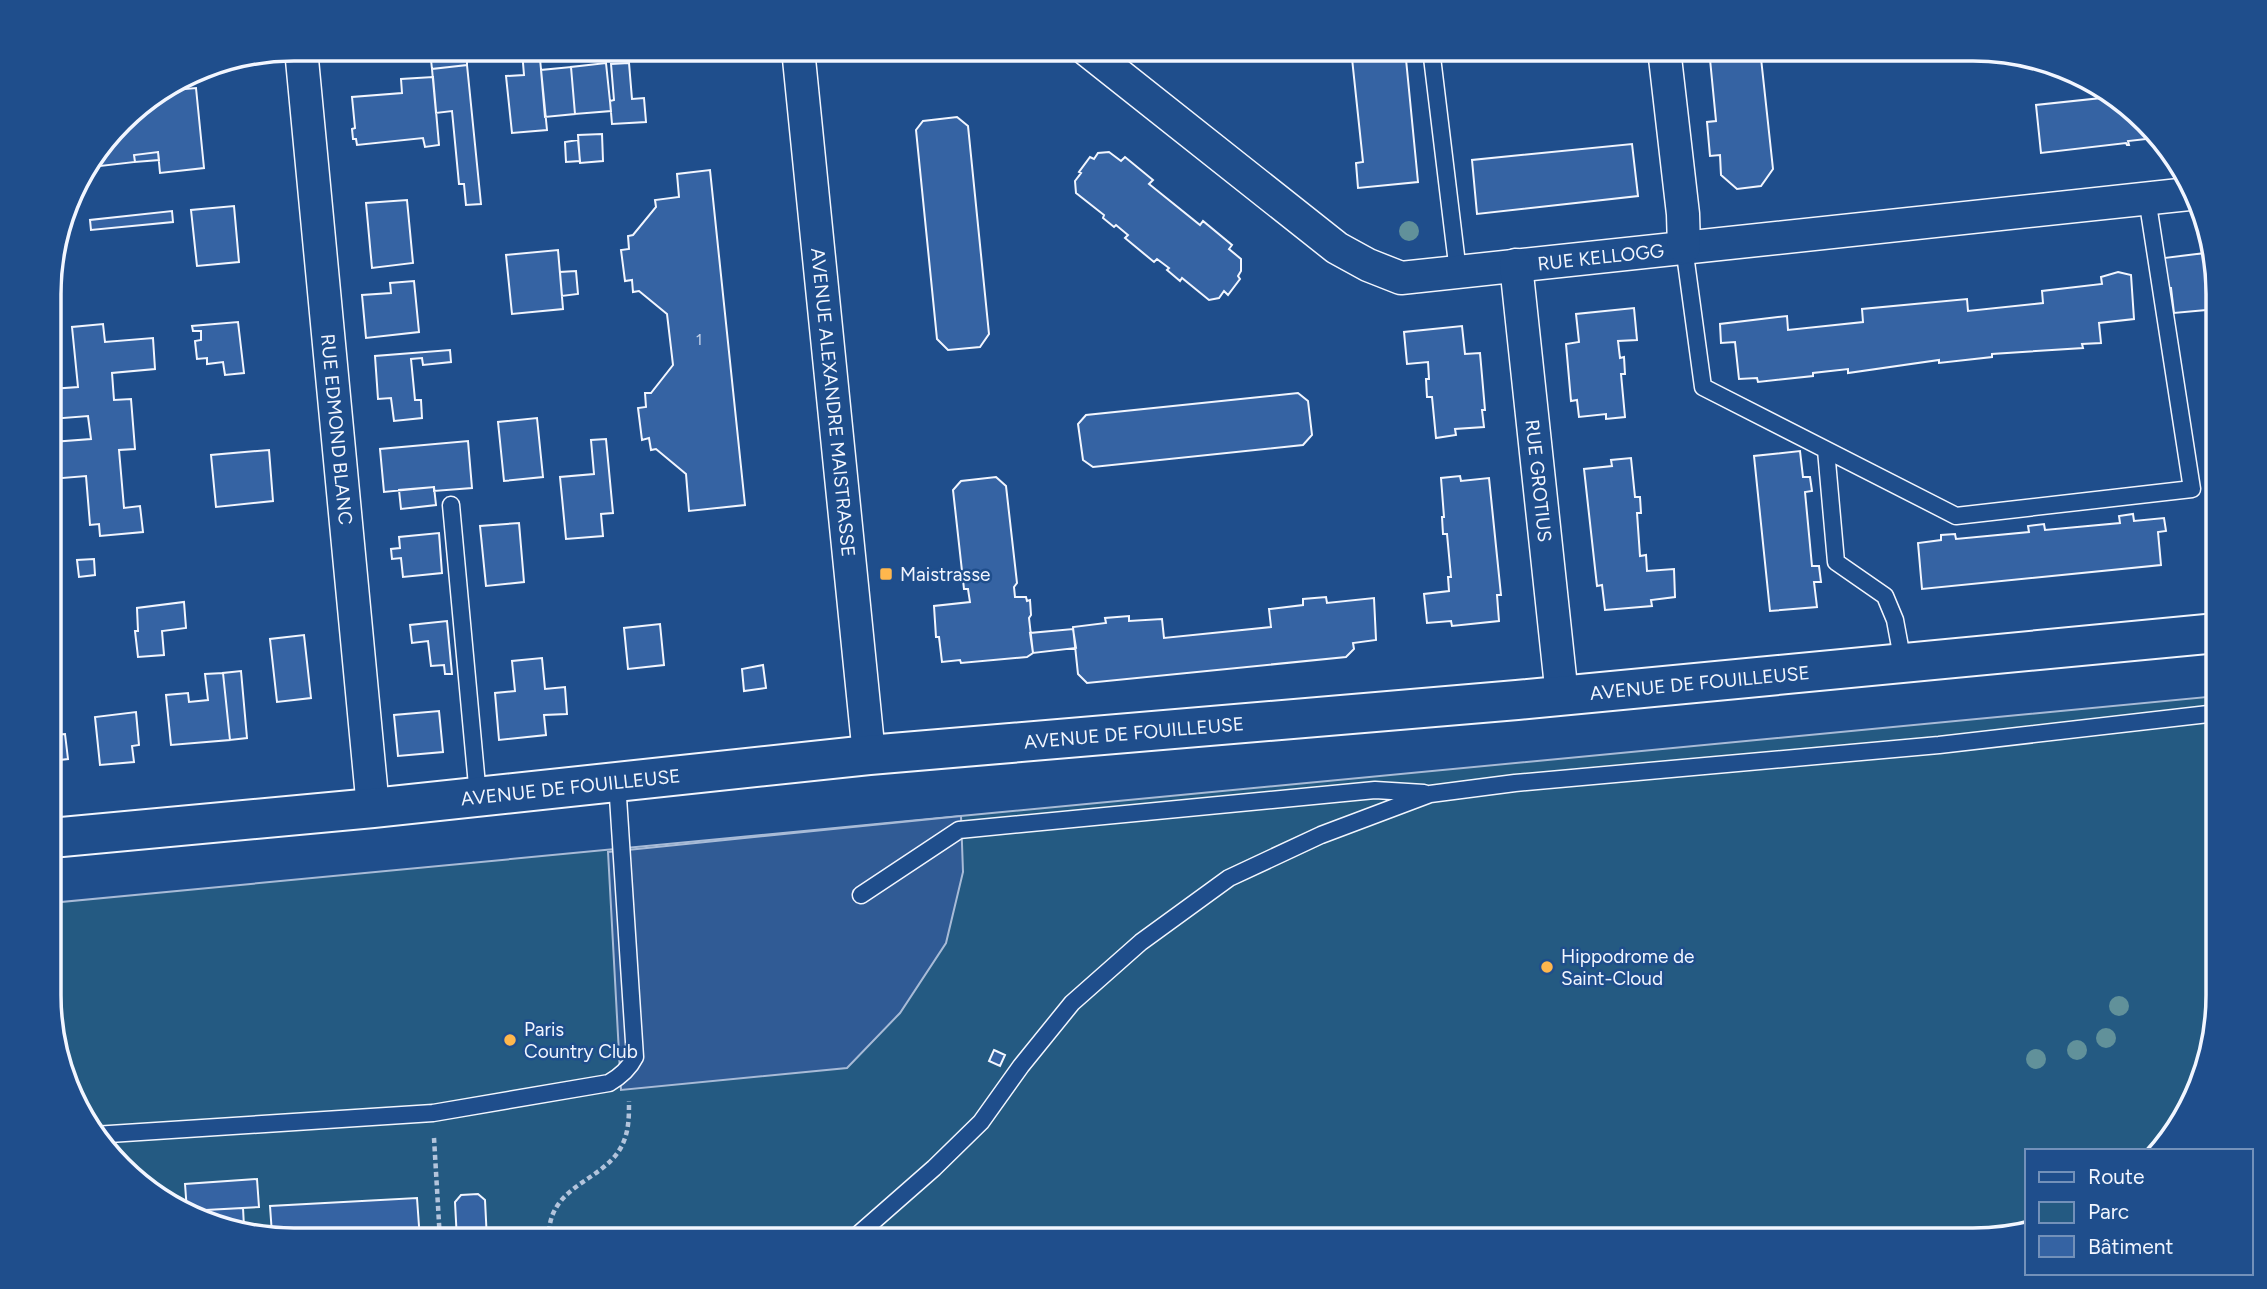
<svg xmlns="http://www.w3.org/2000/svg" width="2267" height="1289" font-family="Figtree,sans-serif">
<rect width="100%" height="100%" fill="#1f4e8c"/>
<path fill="#245a82" stroke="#a8bbd7" stroke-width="2" d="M2217 696V1010L2185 1117 2152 1151H2027V1228L1988 1239 294 1240 172 1207 91 1131 51 1026V903Z"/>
<path fill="#305b95" stroke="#a8bbd7" stroke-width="2" d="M961 816 963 872 946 943 900 1013 847 1068 621 1090 608 852Z"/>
<path fill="#3563a3" stroke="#f2f6ff" stroke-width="2" d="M539 49 547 130 512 133 506 76 524 75 522 51Z
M1351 49H1405L1418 182 1358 188 1356 163 1363 162Z
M1709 49H1760L1773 169 1761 186 1737 189 1721 175 1720 155 1710 156 1707 122 1716 121Z
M467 56V65L432 69 431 60Z
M606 63 611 111 575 114 571 67Z
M629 63 632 99 644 98 646 122 612 124 610 101 614 100 611 64Z
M467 65 481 204 466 205 464 184H459L452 111 436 113 432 69Z
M571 67 575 114 545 117 541 70Z
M433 77 439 145 425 147 423 138 357 145 356 139H353L352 129 355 128 352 97 402 93 401 79Z
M2100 87 2155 138 2128 141 2129 145H2127L2126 143 2041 153 2036 105 2101 98Z
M196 88 204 168 160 173 158 152 134 155 135 162 92 167V163L132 110 163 91Z
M957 117 968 126 989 334 980 347 948 350 937 339 916 130 923 121Z
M602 134 603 161 580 163 578 135Z
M578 140 580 161 566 162 565 142Z
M1632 144 1638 196 1477 214 1472 160Z
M158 152 159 160 135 162 134 155Z
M1109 152 1121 161 1125 157 1153 180 1149 184 1200 225 1203 221 1232 245 1229 249 1241 259V271L1238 276 1240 279 1228 295 1224 291 1219 298 1209 300 1182 278 1180 281 1167 270 1169 268 1157 259 1154 262 1125 238 1128 235 1116 225 1114 227 1103 218 1104 215 1076 193 1075 181 1081 173 1079 172 1090 157 1094 159 1098 153Z
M710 170 745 505 689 511 686 474 656 449 651 450 649 438 642 440 638 408 646 407 645 393H651L673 365 667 314 639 291 633 292 632 280 625 281 621 250 629 249 628 236 633 235 656 207 655 200 679 197 677 174Z
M407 200 413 263 372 268 366 203Z
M234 206 239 262 197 266 191 210Z
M172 211 173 222 91 230 90 220Z
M558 250 563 309 512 314 506 255Z
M2205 251H2208L2217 278V309L2174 313 2171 288H2167L2164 258 2205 253Z
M576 271 578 294 562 296 560 272Z
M2118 272 2131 275 2134 319 2099 323 2101 343 2082 344 2083 348 1992 354V357L1939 363V360L1848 373V369L1813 373V376L1758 382 1757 378 1739 379 1735 342 1721 343 1720 324 1787 316 1788 330 1863 322 1862 309 1967 299 1968 311 2043 303 2042 291 2102 284 2101 277Z
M414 281 419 332 366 338 362 295 391 293 390 283Z
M1634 308 1637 340 1618 341 1620 358 1624 357 1625 374H1621L1625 417 1606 419V414L1579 417 1577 400 1571 401 1566 344 1579 342 1576 314Z
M238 322 244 373 225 375 223 362 207 364V358L197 359 195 341 201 340V331H193L192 326Z
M103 324 105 342 153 338 155 369 112 373 114 400 131 399 135 449 119 450 124 508 140 506 143 532 100 536 99 524 90 525 86 476 51 479 52 442 91 439 88 416 51 419V389L78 387 72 327Z
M1462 326 1465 354 1480 353 1485 410H1482L1484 427 1455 429 1456 435 1436 438 1432 397H1427L1426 379H1429L1428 362 1407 364 1404 332Z
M450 350 451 362 423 365 422 358 411 359 415 400H421L422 418 394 421 391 398 378 399 375 356Z
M1298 393 1308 401 1312 435 1303 445 1093 467 1083 460 1078 424 1086 415Z
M537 418 543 477 504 481 498 422Z
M606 439 613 513 601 514 603 536 566 539 560 477 594 474 591 440Z
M468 441 472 488 434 491V487L384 492 380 449Z
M269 450 273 501 216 507 211 455Z
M1800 451 1803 477H1810L1812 491 1805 492 1812 566H1819L1821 582H1814L1817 607 1770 611 1754 456Z
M1631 458 1635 497H1640L1641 513H1637L1640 556 1646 555 1647 571 1674 569 1675 597 1651 600 1652 606 1605 610 1602 585 1597 586 1584 469 1612 466 1611 460Z
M1460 476 1461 481 1489 478 1501 595H1497L1499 621 1452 626 1451 621 1427 623 1424 594 1449 591 1448 577H1451L1447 534H1443L1442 517H1444L1441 478Z
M996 477 1006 486 1017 583 1014 587 1015 597H1026L1027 601 1030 600 1031 615 1029 618 1033 653 1027 657 961 663 960 660 942 662 939 637H936L934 606 970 602 968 589H964L953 490 961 481Z
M434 487 436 505 401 509 399 490Z
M2133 514 2134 521 2164 518 2166 531 2158 532 2161 565 1922 589 1918 543 1941 540V535L1955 534 1956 539 2029 532 2028 526 2044 524 2045 530 2120 523 2119 516Z
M519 523 524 582 486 586 480 526Z
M439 533 442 573 403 577 401 558 392 559 391 549 400 548 399 537Z
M94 559 95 575 79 577 77 560Z
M51 575 60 676 51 677Z
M1326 597 1327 603 1374 598 1376 640 1353 643 1354 649 1346 657 1087 683 1078 674 1073 627 1106 623 1105 618 1129 616V621L1162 619 1164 638 1271 627 1269 609 1303 605V599Z
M184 602 186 628 162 631 164 655 138 657 135 631H138L137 608Z
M447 621 452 674H445L444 665 431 666 428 641 412 643 410 625Z
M660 624 664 665 628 669 624 628Z
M1073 629 1076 648 1033 653 1030 633Z
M304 635 311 698 277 702 270 639Z
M542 658 545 689 565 687 567 714 544 715 546 735 499 740 495 693 515 691 512 661Z
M763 665 766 688 744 691 742 669Z
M241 671 247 738 230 740 223 673Z
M223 673 230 740 171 745 166 695 188 693 189 702 208 700 205 674Z
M439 711 443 752 398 756 394 715Z
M136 712 139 745 132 746 134 762 100 765 95 717Z
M65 734 68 759 51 761V735Z
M994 1050 1005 1055 1000 1066 989 1061Z
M257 1179 259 1207 187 1211 185 1184Z
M478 1194 485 1200 487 1240H457L455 1202 461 1195Z
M417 1198 420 1240H294L272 1234 270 1206Z
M243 1208 244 1227 186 1211H187Z"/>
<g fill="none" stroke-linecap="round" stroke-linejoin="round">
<g stroke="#f2f6ff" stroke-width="19">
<path id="service" d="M1431 49 1458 272
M1684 247 1703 387 1956 516 2192 489 2147 198
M1826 450 1836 562 1885 596 1895 620 1903 663
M451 505 478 796
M861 895 959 830 1375 790 1424 793
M94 1135 433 1113 609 1083C621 1076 629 1069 635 1057L617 782
M852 1240 934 1168 981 1122 1021 1066 1072 1003 1141 942 1229 878 1321 835 1430 794 1515 783 1939 745 2217 713"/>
</g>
<g stroke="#f2f6ff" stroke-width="35">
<g id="minor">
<path id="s1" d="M301 49 373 808"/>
<path id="s2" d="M798 49 869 755"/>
<path id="s3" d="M1086 49 1337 248 1368 265 1401 278 2189 194"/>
<path d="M1664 49 1683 214 1684 247"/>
<path id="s4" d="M1516 265 1562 696"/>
</g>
</g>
<g stroke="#f2f6ff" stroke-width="42">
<g id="tertiary">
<path id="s5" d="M51 838 373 808 869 755 1517 700 2217 633"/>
</g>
</g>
<path stroke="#b3c4dc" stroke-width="4.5" stroke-dasharray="5 3.5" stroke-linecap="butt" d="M434 1138 440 1240
M549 1240C546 1186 600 1183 620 1149 629 1134 629 1118 629 1101"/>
<use href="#service" stroke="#1f4e8c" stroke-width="16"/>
<use href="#minor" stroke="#1f4e8c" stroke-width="32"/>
<use href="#tertiary" stroke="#1f4e8c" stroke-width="38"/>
</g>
<g fill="#61919a">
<circle cx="1409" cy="231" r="10"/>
<circle cx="2119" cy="1006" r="10"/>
<circle cx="2106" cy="1038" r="10"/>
<circle cx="2077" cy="1050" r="10"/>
<circle cx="2036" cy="1059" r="10"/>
</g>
<g fill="#ffb74d" stroke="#1f4e8c" stroke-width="2.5">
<rect x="879" y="567" width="14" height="14" rx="3.5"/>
<circle cx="1547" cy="967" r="7"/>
<circle cx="510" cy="1040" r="7"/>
</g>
<g text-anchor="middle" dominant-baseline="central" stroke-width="5" stroke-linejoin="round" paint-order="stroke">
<g font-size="16" fill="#c3d1e8">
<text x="699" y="339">1</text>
</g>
<g font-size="19" fill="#f2f6ff" stroke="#1f4e8c">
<text stroke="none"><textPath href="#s3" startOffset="592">RUE KELLOGG</textPath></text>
<text stroke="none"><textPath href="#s2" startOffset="355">AVENUE ALEXANDRE MAISTRASSE</textPath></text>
<text stroke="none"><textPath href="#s1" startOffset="382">RUE EDMOND BLANC</textPath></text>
<text stroke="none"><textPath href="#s4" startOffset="217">RUE GROTIUS</textPath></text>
<text stroke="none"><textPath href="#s5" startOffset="1656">AVENUE DE FOUILLEUSE</textPath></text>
<text stroke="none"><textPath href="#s5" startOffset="1088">AVENUE DE FOUILLEUSE</textPath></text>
<text stroke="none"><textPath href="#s5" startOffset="522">AVENUE DE FOUILLEUSE</textPath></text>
</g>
<g font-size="19" fill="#f2f6ff" stroke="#1f4e8c" text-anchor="start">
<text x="900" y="574">Maistrasse</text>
<text x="1561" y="956">Hippodrome de<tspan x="1561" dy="22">Saint-Cloud</tspan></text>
<text x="524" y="1029">Paris<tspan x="524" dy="22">Country Club</tspan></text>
</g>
</g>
<path d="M0 0H2267V1289H0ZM294 61H1973A233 233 0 0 1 2206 294V995A233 233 0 0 1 1973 1228H294A233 233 0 0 1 61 995V294A233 233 0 0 1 294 61Z" fill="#1f4e8c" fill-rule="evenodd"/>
<path fill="none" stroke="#f2f6ff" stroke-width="3.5" d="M294 61H1973A233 233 0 0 1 2206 294V995A233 233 0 0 1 1973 1228H294A233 233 0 0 1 61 995V294A233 233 0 0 1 294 61Z"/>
<rect x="2025" y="1149" width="228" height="126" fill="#1f4e8c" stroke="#7391ba" stroke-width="2"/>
<rect x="2039" y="1172" width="35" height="10" fill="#1f4e8c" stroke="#7391ba" stroke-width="2"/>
<text x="2088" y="1184" font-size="21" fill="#f2f6ff">Route</text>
<rect x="2039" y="1202" width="35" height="21" fill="#245a82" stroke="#7391ba" stroke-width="2"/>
<text x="2088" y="1219" font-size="21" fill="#f2f6ff">Parc</text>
<rect x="2039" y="1236" width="35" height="21" fill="#3563a3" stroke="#7391ba" stroke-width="2"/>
<text x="2088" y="1254" font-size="21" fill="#f2f6ff">Bâtiment</text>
</svg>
